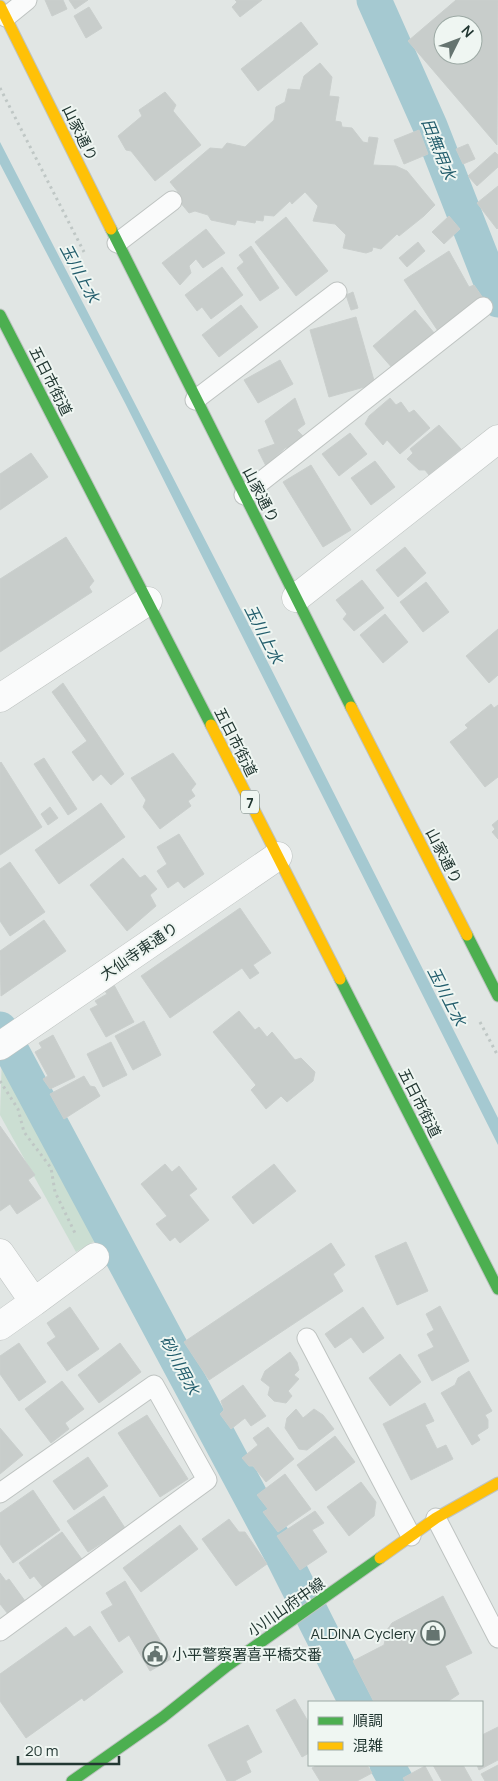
<svg xmlns="http://www.w3.org/2000/svg" width="498" height="1781" font-family="Manrope,'Noto Sans JP',sans-serif">
<rect width="100%" height="100%" fill="#e1e6e4"/>
<path fill="#cbded2" d="M2 1054 100 1238 76 1252 0 1115Z"/>
<path fill="#a5c9d1" d="M0 142 249 625 498 1118V1145L125 403 0 164Z"/>
<g fill="none" stroke-linecap="round" stroke-linejoin="round">
<path stroke="#a5c9d1" stroke-width="35" d="M374 0 430 126 498 300
M0 1029 283 1557 356 1702
M387 1765 396 1781"/>
</g>
<path fill="#c8cdcb" stroke="#cacfcd" fill-rule="evenodd" d="M45 0H63L67 9 52 16Z
M69 0H88L75 9Z
M235 0H262L240 17 232 7 237 2Z
M456 0H498L497 145 408 41ZM443 25H473V55H443Z
M89 7 102 28 86 38 74 16Z
M301 22 318 44 258 91 241 69Z
M320 63 332 77 329 96 339 97 335 121 341 122 342 127 352 128 363 142 368 143 369 137 378 138 373 165 396 166 407 171 435 205 424 216 399 236 397 234 381 249 373 247 372 251 366 253 343 248 346 235 335 224 313 221 318 206 305 192 292 204 290 201 274 216 264 215 263 221 256 220 255 223 237 220 235 225 211 220 208 215 195 211 189 213 175 196 179 193 170 182 210 148 222 149 227 143 245 147 274 120 276 107 285 102 288 89 300 90 304 76Z
M165 92 176 105 173 111 201 145 155 181 131 151 126 150 118 136 142 116 139 110Z
M419 130 428 154 404 164 394 140Z
M468 144 475 159 463 164 456 149Z
M495 152 498 155V167L477 186 468 176Z
M498 186V228L497 229 477 203Z
M449 216 460 229 444 244 432 232Z
M286 217 328 271 296 296 255 242Z
M206 229 225 253 203 268 196 259 189 266 191 273 180 285 162 263Z
M418 242 425 251 407 267 399 258Z
M251 246 279 288 260 301 237 268 244 262 239 255Z
M449 251 469 287 474 285 483 298 438 331 404 280Z
M222 267 243 295 211 319 202 307 197 311 185 295Z
M353 292 358 308 351 310 346 295Z
M241 305 258 327 219 357 202 335Z
M415 310 435 334 394 370 373 346Z
M356 317 375 384 329 397 310 330Z
M280 360 293 384 258 403 244 380Z
M295 398 305 424 297 430 303 436 292 447 285 448 266 466 258 450 275 444 265 421Z
M390 398 396 405 401 402 409 413 414 410 430 428 400 454 387 440 383 445 365 424 369 416Z
M439 425 461 449 429 475 425 470H419L407 459 413 453 410 449Z
M350 433 367 454 339 476 322 454Z
M31 453 48 477 0 510V474Z
M375 461 395 487 371 505 351 478Z
M311 465 351 530 323 547 283 482Z
M66 537 94 581 89 587 92 592 0 652V579Z
M405 547 426 573 398 597 376 570Z
M362 580 384 608 354 631 343 619 347 614 336 600Z
M426 582 449 612 423 632 400 602Z
M385 614 408 642 383 663 360 635Z
M498 629V675L489 683 466 656Z
M63 683 124 774 111 785 101 774 93 781 72 752 87 741 52 692Z
M491 704 494 708 498 705V777L485 787 450 742 468 728 465 725Z
M173 753 196 784 191 790 195 796 188 801 191 806 160 829 143 807 146 800 131 778Z
M44 758 77 809 68 815 34 764Z
M1 762 42 827 0 855V763Z
M101 803 125 837 59 884 35 850Z
M50 807 58 818 48 825 41 814Z
M498 820V839L492 832 495 829 492 825Z
M179 834 204 874 184 888 178 881 168 888 157 871 167 864 157 847Z
M123 858 140 878 145 875 157 889 150 895 156 906 127 931 90 885Z
M10 862 45 912 10 936 0 921V869Z
M240 908 271 953 253 965 259 973 250 979 242 968 170 1018 141 976Z
M44 920 66 951 1 996 0 951Z
M113 983 134 1022 106 1037 90 1009 98 1005 95 1001 107 994 103 988Z
M239 1011 255 1030 259 1027 267 1037 272 1032 295 1060 301 1058 315 1072 313 1081 287 1102 281 1096 266 1109 251 1090 256 1085 213 1032Z
M144 1021 161 1055 133 1070 115 1036Z
M53 1035 75 1077 50 1089 43 1079 48 1076 35 1052 42 1048 39 1043Z
M111 1042 127 1075 103 1087 87 1054Z
M84 1076 90 1086 95 1087 100 1096 64 1119 50 1094Z
M0 1126 35 1175 28 1180 41 1198 17 1214 10 1204 0 1211Z
M165 1164 172 1172 179 1166 197 1189 189 1195 209 1220 180 1243 175 1237 170 1241 156 1224 167 1216 141 1184Z
M274 1164 296 1191 253 1224 232 1197Z
M406 1242 428 1291 397 1305 375 1256Z
M331 1243 345 1265 333 1274 343 1291 209 1380 184 1342Z
M440 1306 469 1361 432 1381 418 1355 434 1347 427 1334 434 1330 426 1314Z
M70 1307 99 1349 67 1371 47 1343 56 1337 47 1323Z
M363 1307 384 1338 363 1353 351 1337 335 1348 325 1334Z
M19 1343 46 1382 19 1401 0 1374V1356Z
M120 1343 141 1372 99 1403 78 1375Z
M290 1352 297 1362 299 1370 294 1375 299 1379 288 1391 292 1396 286 1403 274 1401 268 1395 270 1387 261 1380 265 1371Z
M400 1354 421 1382 390 1406 369 1378Z
M469 1371 492 1411 485 1415 488 1420V1428L477 1435 480 1440 472 1445 441 1393 455 1385 458 1378Z
M62 1381 84 1409 65 1423 69 1429 51 1443 25 1409Z
M243 1385 266 1416 251 1426 245 1418 231 1429 220 1414 224 1410 221 1401Z
M425 1403 434 1421 425 1425 437 1449 446 1445 453 1459 411 1480 383 1424Z
M296 1409 303 1418 314 1409 323 1415 334 1429 307 1450 299 1449 285 1428 287 1418Z
M147 1415 188 1479 160 1497 118 1433Z
M268 1427 294 1459 266 1482 253 1466H249L242 1458 258 1445 253 1438Z
M0 1428 23 1455 0 1474Z
M335 1436 355 1462 316 1491 297 1465Z
M88 1457 108 1486 74 1510 53 1481Z
M285 1474 311 1509 278 1532 263 1512 268 1509 257 1495Z
M361 1482 376 1502 374 1516 349 1536 327 1507Z
M33 1490 60 1530 13 1563 0 1544V1513Z
M104 1496 125 1528 88 1552 67 1521Z
M315 1511 324 1523 312 1530 327 1552 300 1570 277 1536Z
M229 1519 239 1532H245L267 1564 236 1586 202 1539Z
M180 1525 198 1549 141 1592 123 1568Z
M62 1532 84 1562 45 1590 34 1576 30 1579 19 1563Z
M0 1573 6 1581 9 1579 25 1601 8 1614 0 1604Z
M125 1581 171 1659 150 1671 129 1635 119 1642 101 1612 113 1605 106 1593Z
M443 1596 472 1653 445 1666 459 1694 447 1702H374L353 1661 384 1645 387 1630 392 1623Z
M90 1626 123 1672 84 1701 82 1698 26 1738 0 1701V1674L66 1627 74 1637Z
M295 1699 309 1723V1753L302 1757 276 1710Z
M248 1725 262 1752 246 1761 251 1772 234 1781H227L208 1745Z
M498 1727V1760L479 1770 477 1765H482V1735Z
M318 1765H367L372 1773 357 1781H320L312 1768Z
M433 1765H463L472 1781H442Z
M498 1765V1781H485L481 1774Z
M425 1766 433 1781H405L403 1778Z"/>
<g fill="none" stroke-linecap="round" stroke-linejoin="round">
<g stroke="#bec3c1" stroke-width="21">
<path id="lane" d="M6 17 27 0
M117 243 172 201
M195 400 337 292
M244 495 483 307
M307 1338 411 1536
M0 1493 154 1385 207 1480 0 1631
M436 1518 498 1638"/>
</g>
<g stroke="#bec3c1" stroke-width="29">
<path id="street" d="M296 598 498 439
M0 698 148 601
M0 1046 278 856
M0 1253 34 1302 0 1326
M34 1302 95 1257"/>
</g>
<g stroke="#bec3c1" stroke-width="13">
<path id="fast" d="M111 229 351 707
M0 315 211 725
M467 935 498 996
M340 979 498 1289
M72 1781 163 1717 227 1666 380 1558"/>
</g>
<g stroke="#bec3c1" stroke-width="13">
<path id="slow" d="M0 6 111 229
M351 707 467 935
M211 725 340 979
M380 1558 436 1518 498 1483"/>
</g>
<path stroke="#bfc7c5" stroke-width="3" stroke-dasharray="2.5 4" stroke-linecap="butt" d="M0 88 84 252
M480 1022 498 1056
M0 1081 18 1109 24 1132 51 1168 55 1192 75 1233"/>
<use href="#lane" stroke="#fafbfb" stroke-width="19"/>
<use href="#street" stroke="#fafbfb" stroke-width="28"/>
<use href="#fast" stroke="#4caf50" stroke-width="11"/>
<use href="#slow" stroke="#ffc107" stroke-width="11"/>
</g>
<defs>
<g id="shop-ring" transform="scale(1.25)"><circle r="9.5" fill="#eff6f2" stroke="#657470" stroke-width="1.5"/><path d="M-5-2.5h2.3a2.7 3.5 0 0 1 5.4 0H5L5.5 6h-11ZM-1.5-2.5h3a1.5 2.3 0 0 0-3 0Z" fill="#657470"/></g>
<g id="civic-ring" transform="scale(1.25)"><circle r="9.5" fill="#eff6f2" stroke="#657470" stroke-width="1.5"/><path d="M-.6-6.5H3V-4.5H.6V-3L4-1V1h2V6H-6V1h2V-1L-.6-3ZM-1.2 2.5V6h2.4V2.5Z" fill="#657470"/></g>
</defs>
<g fill-rule="evenodd">
<use href="#shop-ring" x="433" y="1633"/>
<use href="#civic-ring" x="155" y="1654"/>
</g>
<g text-anchor="middle" dominant-baseline="central" stroke-width="4" stroke-linejoin="round" paint-order="stroke">
<rect fill="#eff6f2" stroke="#60706c" stroke-width="1" x="241" y="790.5" width="18" height="23" rx="4"/>
<g font-size="14" font-weight="bold" fill="#223732">
<text x="250" y="802">7</text>
</g>
<g font-size="15" fill="#223732" stroke="#eff6f2">
<text transform="translate(80 133) rotate(64)">山家通り</text>
<text transform="translate(51 381) rotate(63)">五日市街道</text>
<text transform="translate(261 495) rotate(63)">山家通り</text>
<text transform="translate(236 742) rotate(63)">五日市街道</text>
<text transform="translate(444 856) rotate(63)">山家通り</text>
<text transform="translate(139 951) rotate(-34)">大仙寺東通り</text>
<text transform="translate(420 1103) rotate(63)">五日市街道</text>
<text transform="translate(286 1607) rotate(-35)">小川山府中線</text>
</g>
<g font-size="15" fill="#223732" stroke="#eff6f2" text-anchor="end">
<text x="416" y="1633">ALDINA Cyclery</text>
<text x="172" y="1654" text-anchor="start">小平警察署喜平橋交番</text>
</g>
<g font-size="16" font-style="italic" fill="#225d6c" stroke="#eff6f2">
<text transform="translate(439 149) rotate(68)">田無用水</text>
<text transform="translate(80 273) rotate(62)">玉川上水</text>
<text transform="translate(264 634) rotate(63)">玉川上水</text>
<text transform="translate(447 996) rotate(63)">玉川上水</text>
<text transform="translate(180 1365) rotate(62)">砂川用水</text>
</g>
</g>
<rect x="308" y="1701" width="175" height="65" fill="#eff6f2" stroke="#9daaa5"/>
<rect x="318" y="1717" width="25" height="8" fill="#4caf50" stroke="#9daaa5"/>
<text x="353" y="1726" font-size="15" fill="#223732">順調</text>
<rect x="318" y="1742" width="25" height="8" fill="#ffc107" stroke="#9daaa5"/>
<text x="353" y="1751" font-size="15" fill="#223732">混雑</text>
<g transform="translate(458 40) rotate(48)"><circle r="24" fill="#eff6f2" stroke="#9daaa5"/>
<path d="M0-4L9 19L0 12L-9 19Z" fill="#657470"/>
<text y="-8" font-size="14" font-weight="bold" text-anchor="middle" fill="#223732">N</text>
</g>
<path d="M18 1756v8h101v-8" fill="none" stroke="#223732" stroke-width="2.5"/>
<text x="25" y="1756" font-size="15" fill="#223732" stroke="#eff6f2" stroke-width="4" paint-order="stroke">20 m</text>
</svg>
